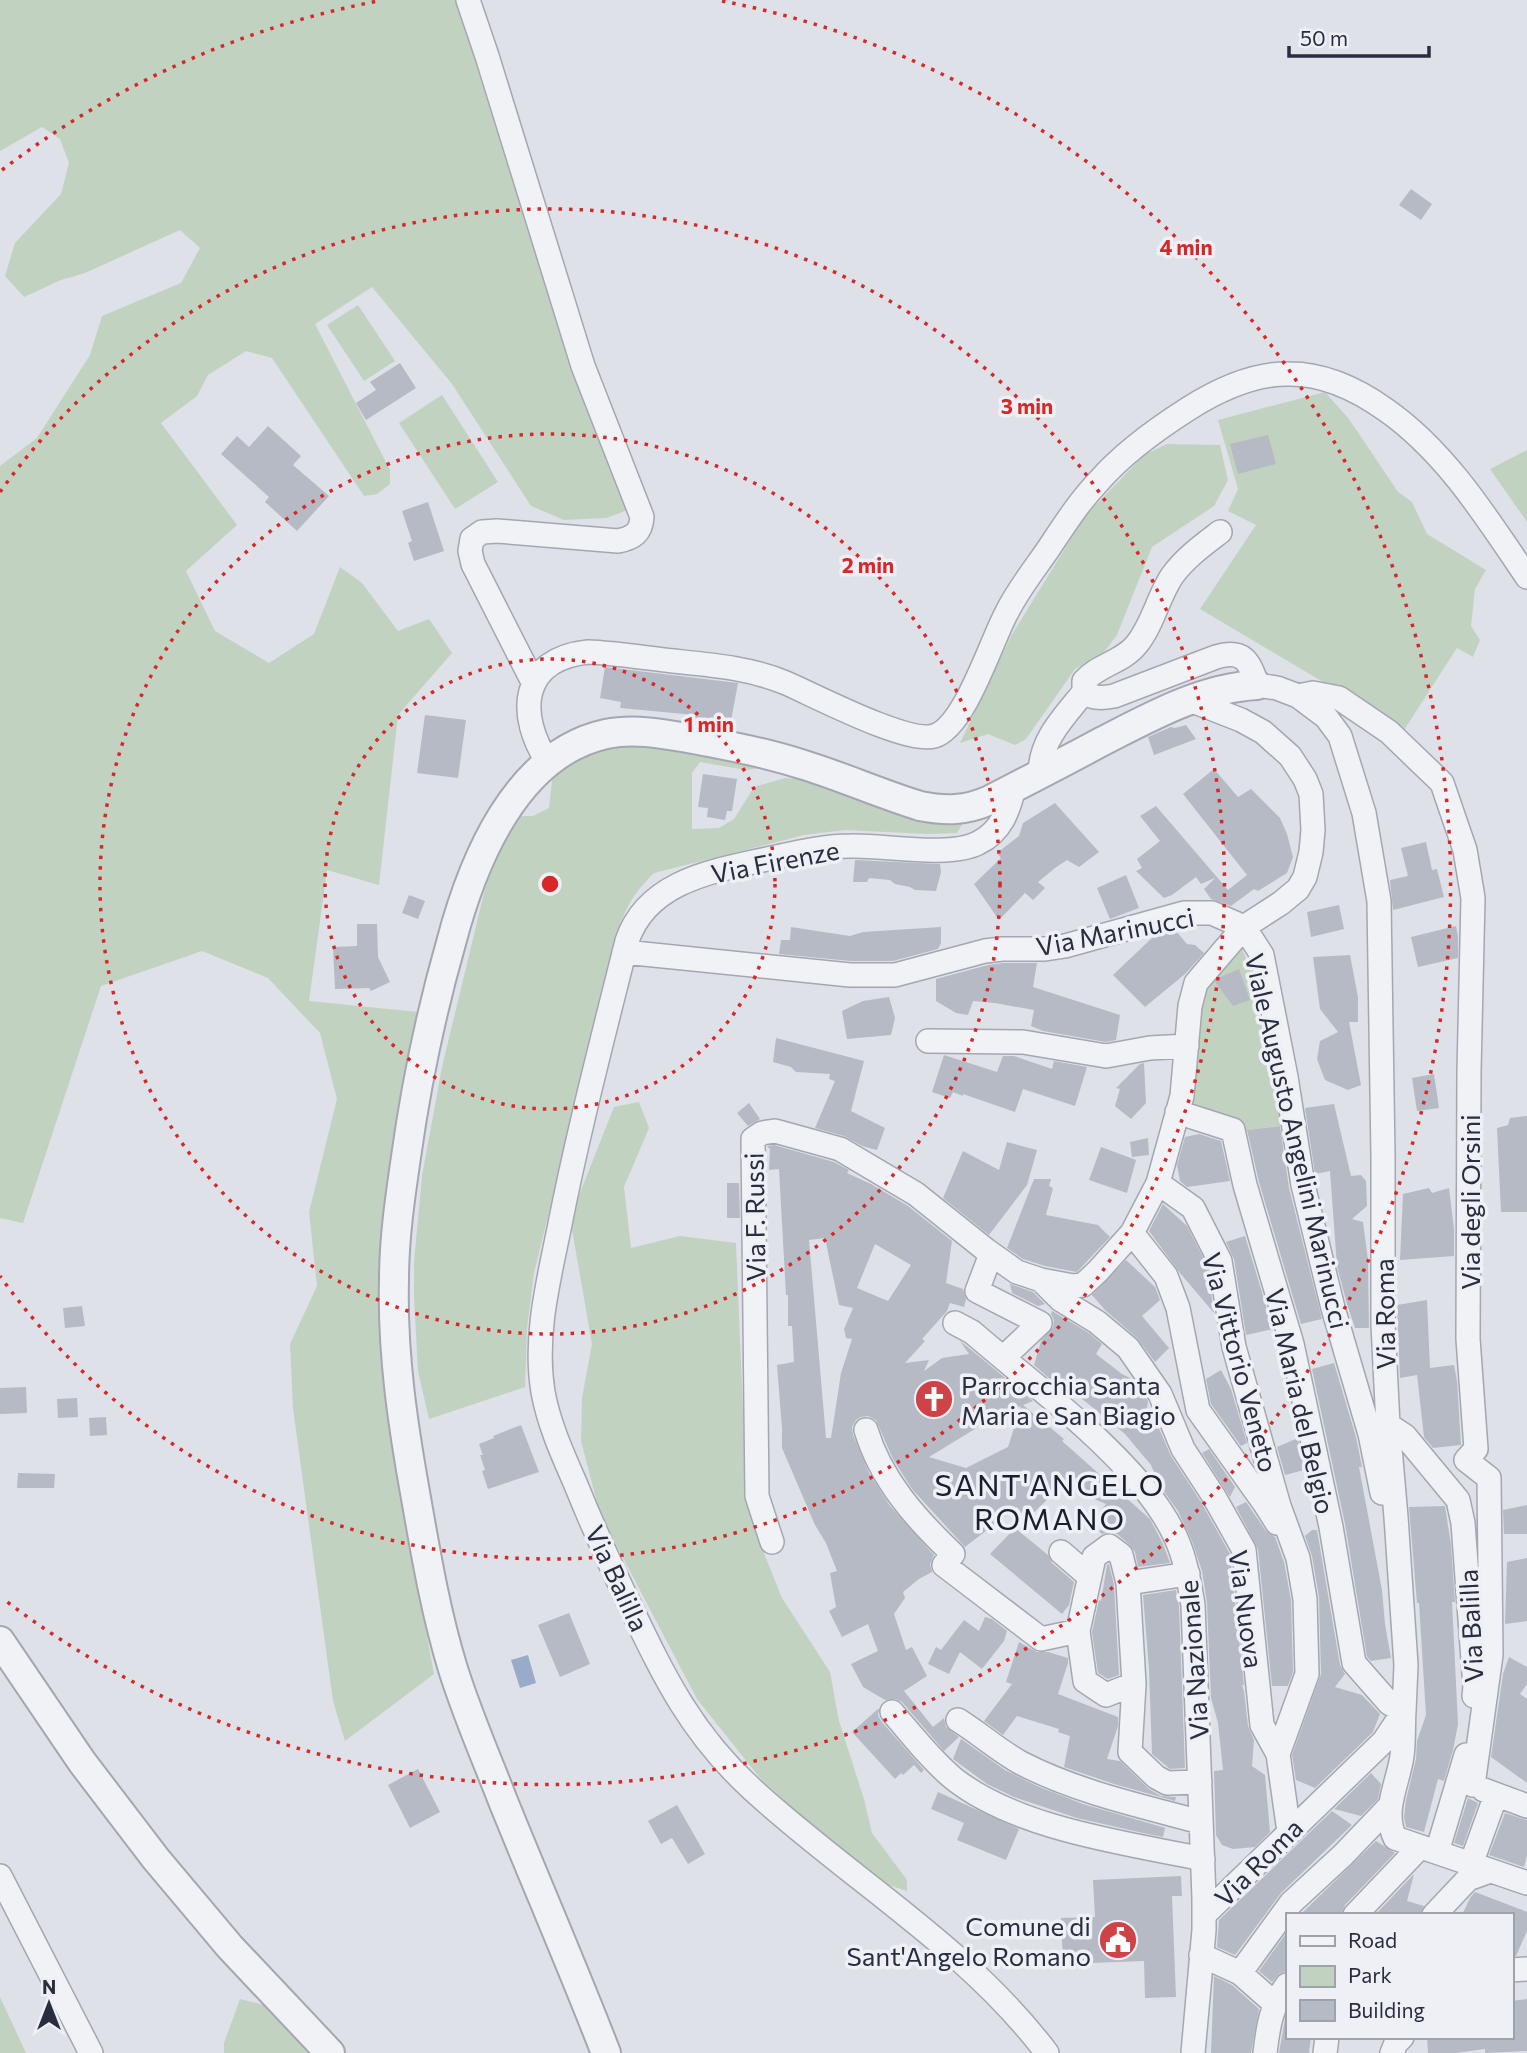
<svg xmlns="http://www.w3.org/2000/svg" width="1527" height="2053" font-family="Commissioner,sans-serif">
<rect width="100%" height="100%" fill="#dee1e8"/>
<path fill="#c2d2c0" d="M0 0H461L628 510 606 518 564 520 531 506 452 384 372 287 315 324 390 470V484L377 494 364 496 272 358 246 351 208 375 197 396 161 423 237 525 186 571 215 631 269 663 314 634 340 567 362 583 398 631 429 619 452 653 398 715 379 885 327 870 309 1001 418 1012 389 1220 394 1435 416 1578 434 1674 345 1741 333 1701 293 1408 290 1344 317 1286 309 1212 337 1099 320 1033 268 978 202 951 101 986 23 1223 0 1218V466L37 438 90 355 102 316 181 283 200 248 180 230 85 273 61 280 24 297 5 276 15 243 61 194 69 163 60 139 42 127 0 151Z
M358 305 395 361 364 381 327 325Z
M1325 392 1349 419 1398 492 1412 502 1427 534 1486 570 1475 589 1471 626 1480 640 1473 657 1457 648 1404 730 1200 609 1256 525 1228 511 1238 489 1218 420Z
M442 395 498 482 455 509 399 423Z
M1167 444 1220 445 1228 480 1214 506 1152 547 1117 635 1104 652 1075 669 1026 739 1015 745 988 734 960 743 1011 636 1085 516 1144 455Z
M1527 450V522L1490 469Z
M613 738 767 767 746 770 700 762 692 773V829L719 828 734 819 754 787 785 778 826 782 962 818 963 823 957 833 927 834 845 830 804 835 654 873C637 890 630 900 621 922L534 1273 527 1328 525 1387 429 1419 418 1371 414 1297V1262L422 1176 442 1067 485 889 503 843 521 816H533L549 808 553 772Z
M1239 942 1253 975 1262 982 1286 1125 1240 1131 1183 1109 1195 1001Z
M639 1102 649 1128 624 1187 631 1248 680 1236 736 1243 744 1435 750 1494 765 1556 782 1598 830 1672 839 1721 864 1799 872 1833 907 1880V1891L871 1879 760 1778 697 1699 600 1514 581 1441 582 1398 592 1344 570 1218 614 1107Z
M0 1997 26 2053H0Z
M240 1999 272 2007 313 2053H224V2043Z"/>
<path fill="#99abc8" d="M528 1655 536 1683 520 1688 511 1660Z"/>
<path fill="#b6bac5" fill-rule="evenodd" d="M1411 189 1432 204 1421 220 1399 205Z
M400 363 416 388 366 420 356 403 376 390 370 382Z
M268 426 301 456 293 465 329 496 297 531 265 502 269 497 221 454 237 436 249 447Z
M1268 435 1276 464 1238 474 1230 444Z
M428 502 444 551 414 561 408 543 412 541 402 511Z
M605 667 738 683 731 721 694 718 695 715 620 708 621 702 600 698Z
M425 715 466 720 458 778 417 773Z
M1186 725 1196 739 1154 755 1148 737 1171 727 1175 728Z
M1214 769 1238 797 1251 789 1280 818 1287 834 1293 857 1287 873 1258 891 1254 889 1231 906 1211 899 1204 889 1215 878 1201 884 1196 877 1172 895 1164 898 1136 871 1142 868 1137 859 1160 841 1140 816 1156 806 1228 890 1247 875 1183 794Z
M703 774 737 779 732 811H727L725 820 707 817 708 808 698 807Z
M1055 803 1099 852 1079 867 1067 860 1055 868 1038 882 1045 888 1033 900 1025 893 999 920 974 884 1001 858 997 853 1019 836 1023 823Z
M1426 842 1432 870 1437 869 1444 897 1393 910 1390 880 1408 876 1401 848Z
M855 860 940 864 941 872 936 891 915 890 910 887 895 884 890 880 869 878 867 882H853Z
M1126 875 1139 908 1110 919 1097 888Z
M409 895 425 901 418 919 402 913Z
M1339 905 1344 929 1311 937 1307 912Z
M357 924H377L378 957 390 982 371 991 369 988 335 989 333 947 357 946Z
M1456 926 1458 936V958L1418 967 1411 937Z
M791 927 850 936 863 932 941 927V943L938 949 893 961H851L779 954 781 940H790Z
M1175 930 1187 944 1195 945 1204 953 1185 974 1145 1007 1113 975 1154 936Z
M1350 955 1358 997V1022H1349L1361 1085 1348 1090 1325 1080 1317 1059 1320 1041 1338 1032 1320 1009 1313 957Z
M1003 963H1037L1033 987 1120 1015 1116 1040 1106 1042 1043 1031 1031 1026 1034 1010 995 1003 973 1001 968 1015 956 1013 936 1001V979L988 965Z
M1239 969 1250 1000 1233 1006 1215 982 1218 978Z
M889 997 895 1018 891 1035 847 1039 842 1011 863 1001Z
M776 1038 864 1061 851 1111 885 1128 877 1150 862 1146 844 1136 815 1128 835 1081 829 1079 830 1074 796 1072 791 1067 773 1062Z
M944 1055 997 1072 1003 1056H1014L1052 1069 1054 1061 1087 1067 1075 1106 1023 1089 1015 1112 963 1094V1096L953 1092 950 1098 932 1092Z
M1144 1063 1146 1103 1131 1119 1115 1106 1120 1089 1116 1088 1140 1064Z
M1434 1074 1439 1108 1417 1111 1412 1078Z
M749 1103 760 1119 748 1126 737 1113Z
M1334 1104 1351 1176 1361 1175 1366 1181 1367 1206 1352 1219 1363 1222 1368 1260 1369 1328H1355L1347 1304 1337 1266 1330 1171 1315 1174 1305 1108Z
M1527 1116V1212H1501L1497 1128 1508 1125 1510 1118Z
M1280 1126 1289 1188 1322 1319 1301 1324 1259 1182 1247 1130Z
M1199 1134 1221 1141 1230 1181 1187 1187 1180 1181 1177 1165 1185 1137Z
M1148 1138 1149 1155 1132 1157 1130 1142Z
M1007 1142 1037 1150 1027 1185 989 1235 943 1198 963 1151 999 1170Z
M774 1145 834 1162 849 1170 847 1173 871 1184 908 1206 952 1241 946 1283 963 1289 966 1299 964 1307 950 1303 947 1311 922 1339 925 1341 905 1363 929 1360 924 1371 942 1358 969 1354 960 1341 964 1344 1033 1401 1023 1405 1064 1439 1062 1441 1150 1519 1163 1544 1170 1563 1138 1567 1135 1552 1129 1544 1117 1534 1110 1532 1102 1534 1099 1531 1104 1528 1095 1518 1106 1504 1090 1497 1073 1475 1027 1519 1017 1507 965 1547 912 1489 893 1459 876 1420 868 1416 861 1417 856 1420 852 1427 853 1435 869 1473 890 1506 934 1555 930 1564 932 1572 919 1579 903 1592 905 1598 894 1614 906 1650 912 1647 927 1676 904 1691 933 1727 944 1718 946 1727 959 1737 944 1751 902 1702 896 1699 885 1700 863 1687 851 1664 878 1651 868 1624 842 1637 829 1611 836 1607 830 1573 837 1571 826 1543 815 1525 782 1448V1429L777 1365 794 1362 792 1326H788V1295H786L779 1169 769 1170 770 1149 767 1146ZM825 1238 839 1305 853 1308 844 1329 846 1338 852 1339 841 1373 831 1438H826L809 1240ZM875 1244 911 1265 888 1301 857 1288ZM1021 1406 1008 1447 966 1468 929 1457 988 1421Z
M1101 1147 1136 1160 1127 1193 1089 1180Z
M1034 1179H1051L1049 1186 1053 1188 1046 1215 1098 1225 1110 1237 1077 1272 1045 1266 1023 1259 1007 1248Z
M727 1183H739L740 1218H727Z
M1429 1188 1432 1193 1449 1188 1454 1229V1256L1400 1260 1403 1194Z
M1163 1204 1187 1226 1207 1265 1214 1313 1180 1273 1149 1231Z
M1245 1236 1273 1329 1246 1335 1234 1259 1226 1242Z
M1126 1260 1155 1287 1160 1300 1142 1316 1169 1348 1155 1362 1137 1338 1105 1310 1092 1295Z
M1010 1284 1033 1292 1045 1304 1038 1306 1012 1293Z
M1427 1300 1430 1368 1454 1365 1457 1381 1461 1445 1433 1448 1424 1437 1417 1375 1400 1378 1397 1305Z
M82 1306 85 1326 65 1328 63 1308Z
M1052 1311 1089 1333 1102 1344 1096 1354 1122 1374 1132 1379 1148 1401 1147 1409 1157 1424 1171 1456 1201 1502 1230 1554 1244 1685H1242L1244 1691 1248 1726 1254 1740 1252 1766 1265 1775 1270 1832 1255 1847 1233 1849 1222 1845 1216 1835 1214 1771 1223 1770 1218 1723 1211 1698 1207 1603 1202 1571 1192 1541 1178 1511 1160 1486 1151 1465 1125 1434 1054 1376 1051 1380 1034 1365 1041 1341 1053 1327 1054 1320 1051 1314Z
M1334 1363 1356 1437 1362 1467H1359L1382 1590 1385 1624 1391 1658 1371 1661 1367 1657 1345 1524 1312 1369Z
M1221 1370 1231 1389 1247 1443 1241 1446 1211 1404 1206 1379Z
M26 1387 27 1413 0 1414V1388Z
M77 1398 78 1417 58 1418 57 1399Z
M106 1417 107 1435 90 1436 89 1418Z
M521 1425 539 1472 488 1489 482 1471 485 1470 480 1455H483L479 1444 494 1438 493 1436Z
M1298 1438 1304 1470 1285 1475 1277 1447Z
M1209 1449 1235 1487 1230 1497 1202 1453Z
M18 1473 55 1474 54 1488H17Z
M1246 1502 1266 1531 1275 1537 1284 1562 1291 1600 1293 1672 1288 1686H1272L1258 1549 1236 1507Z
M1527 1505V1534H1504L1503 1510Z
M1445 1506 1451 1545 1455 1602H1452L1458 1724 1453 1750 1444 1781 1438 1779 1424 1832 1406 1827 1404 1817 1406 1800 1416 1759 1417 1741 1426 1715 1419 1603H1417L1409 1507Z
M1015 1528 1048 1555 1052 1563 1074 1582 1069 1605 1062 1614 990 1554Z
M1312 1530H1317L1340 1665 1345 1674 1335 1687 1362 1695 1380 1714 1373 1732 1315 1788 1296 1780 1292 1755 1321 1674 1319 1597 1312 1556 1305 1536Z
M1527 1558V1621L1505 1624 1507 1562Z
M1109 1564 1114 1585 1119 1675 1108 1679 1098 1673 1092 1632 1099 1600 1101 1601 1107 1565Z
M1176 1590 1179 1606 1185 1768 1170 1769 1152 1754 1149 1669 1143 1595Z
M569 1613 590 1664 560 1677 538 1625Z
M985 1617 992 1619 1007 1631 1004 1641 982 1669 960 1652 949 1674 928 1664 936 1647 941 1650 964 1620 979 1631Z
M1019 1642 1037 1652H1048L1068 1658V1663L1058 1694 1118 1717V1726L1107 1759 1120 1761 1149 1789 1161 1796 1176 1797 1175 1801 1114 1784 1064 1767 1070 1736 1058 1732 1059 1729 1017 1716 1003 1735 984 1721 1012 1684 1006 1682Z
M1509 1657 1527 1667V1684L1520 1694 1527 1699V1783L1491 1757 1503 1674Z
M879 1708 878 1715 881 1721 924 1770 921 1773 914 1765 903 1775 901 1773 895 1779 852 1732Z
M961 1739 1005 1770 1037 1786 1083 1804 1169 1829 1165 1828 1163 1837 1143 1833 1077 1818 1014 1797 987 1784 953 1759Z
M418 1769 440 1812 410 1828 388 1785Z
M1371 1773 1381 1784 1378 1799 1361 1816 1334 1809Z
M938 1792 1019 1829 1006 1860 957 1840 964 1823 931 1809Z
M1468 1798 1478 1803 1463 1846 1454 1843Z
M677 1805 705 1854 688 1864 672 1838 661 1844 648 1821Z
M1332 1811 1352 1825 1281 1893 1235 1955 1217 1947 1219 1920Z
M1505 1813 1527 1820V1855L1524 1867 1489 1855Z
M1376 1841 1395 1853 1345 1905 1341 1915H1300Z
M1414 1874 1407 1901 1424 1906 1420 1915H1375Z
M1181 1876 1182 1896H1172L1176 1997 1145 1998 1144 1961 1063 1964 1061 1918 1095 1917 1093 1880Z
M1475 1892 1527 1912V1931L1516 1956H1511V1915H1462L1470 1898Z
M1287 1932V1971L1280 1973 1272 1982 1259 1971Z
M1214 1976 1232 1985 1259 2009 1251 2053H1211Z
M1527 1999V2051L1485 2053V2049L1455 2053H1428L1427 2037H1511V2001Z
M1285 2019H1287V2037H1311L1309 2053H1279Z"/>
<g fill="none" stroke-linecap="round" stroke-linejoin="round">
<g stroke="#a4a7b2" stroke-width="26">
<path id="minor" d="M468 0 487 56 583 366 642 517C641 533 633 538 618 541L497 531 482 532 472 539 470 551 473 564 533 682
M1298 696 1313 693 1339 698 1389 732 1442 783 1465 850 1473 898 1469 1071 1468 1339 1476 1449 1466 1460 1489 1478 1491 1655 1473 1785
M549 764C516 715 520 659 588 652 616 653 645 658 673 661 712 665 750 668 786 683 816 696 907 744 934 736 965 727 991 641 1007 612 1018 590 1033 571 1047 551 1063 527 1078 503 1098 482 1123 453 1155 430 1188 409 1218 390 1253 373 1290 374 1325 374 1358 390 1386 410 1446 452 1487 518 1527 577
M1040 774C1040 740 1064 717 1084 692
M1014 787C1009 810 1001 832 978 843 949 858 884 845 851 846 822 846 795 853 767 859 713 871 647 881 627 941 603 1037 578 1132 559 1229 548 1283 534 1337 543 1392 549 1425 563 1455 576 1485 591 1522 607 1558 624 1593 661 1670 688 1731 753 1790 850 1879 967 1947 1047 2053
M1244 927 1262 955 1286 1077 1303 1185 1333 1308 1370 1434 1382 1493
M624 952 850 975H895L985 951 1002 949H1045L1065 946 1184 913H1212L1244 927
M928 1041 1023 1042 1106 1056 1150 1048 1187 1046
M1177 1112 1233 1130 1245 1185 1292 1344 1331 1527 1354 1663 1389 1703 1404 1711C1403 1726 1404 1741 1402 1756 1398 1784 1382 1810 1395 1838L1527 1883
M1158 1183 1193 1208 1220 1261 1234 1347 1279 1506 1298 1558 1305 1599 1307 1674 1278 1754
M1132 1233 1166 1276 1178 1308 1198 1410 1265 1504 1277 1523
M991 1254 977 1291 1040 1323 1003 1358
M1041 1280 1061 1300 1097 1322 1128 1348 1160 1394 1183 1449 1213 1495 1244 1550 1262 1725 1278 1754 1289 1832
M955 1323 972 1332C1031 1383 1094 1428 1144 1488 1156 1503 1168 1520 1176 1538 1186 1560 1189 1582 1193 1605L1204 1898V1930L1193 2053
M1388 1425 1405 1436 1458 1500 1463 1523 1475 1687 1474 1696
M866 1430C881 1480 916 1519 953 1554L944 1565 1041 1639 1078 1631
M772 1542 757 1496 753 1139 762 1133 775 1131 840 1149 916 1194 986 1250 1017 1272 1041 1280 1073 1286 1083 1285 1098 1271 1132 1233 1158 1183 1182 1096 1190 1006 1196 983 1244 927 1281 903 1298 889 1305 877 1311 852 1313 830 1311 794 1305 779 1290 756 1263 732 1241 720 1190 700
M1061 1552 1090 1577
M1188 1574 1128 1583 1134 1684 1130 1752 1156 1777 1167 1783 1200 1782
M1128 1583 1121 1555 1109 1546 1094 1557 1078 1631 1085 1681 1106 1695 1134 1684
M892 1712C912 1735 931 1760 954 1779 1018 1829 1125 1843 1203 1859
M958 1720C979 1733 999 1751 1021 1763 1077 1792 1141 1806 1201 1822
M1484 1790 1527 1806
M1437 1852 1466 1755
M1471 1864 1496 1795
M0 1876 91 2053
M1204 1915 1384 1741 1404 1711 1406 1665 1396 1517 1388 1425 1383 1325V1156L1379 901 1364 813 1340 736 1326 717 1298 696 1277 688 1257 685C1250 661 1243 649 1216 657L1114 696C1103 698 1094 699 1084 692V681C1098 665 1123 662 1137 644 1153 624 1158 597 1172 576 1185 558 1203 545 1220 532
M1355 1915 1419 1848
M1434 1915 1468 1879 1490 1871
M1201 1955 1240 1973 1274 2003
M1511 1970 1527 1969
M1240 1973 1291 1903 1343 1855 1389 1807
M1265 2053C1268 2027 1271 2006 1287 1985
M1325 2053 1327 2037
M1392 2053 1396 2043 1402 2037"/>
</g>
<g stroke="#a4a7b2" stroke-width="32">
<path id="tertiary" d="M0 1641 82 1762 156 1859 230 1947 330 2053
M606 2053C573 1968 537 1885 503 1801 486 1757 467 1714 453 1669 436 1614 426 1555 416 1498 403 1426 392 1353 394 1280 394 1239 400 1198 406 1157 416 1085 431 1013 451 943 472 863 515 754 606 734 635 728 664 734 693 739 730 746 767 753 804 765 843 777 881 794 920 806 945 811 966 811 990 800 1027 781 1064 762 1101 742 1150 717 1201 688 1257 685"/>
</g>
<use href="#minor" stroke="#f1f2f6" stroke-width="23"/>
<use href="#tertiary" stroke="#f1f2f6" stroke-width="28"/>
</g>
<g fill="none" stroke="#d62828" stroke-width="3.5" stroke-dasharray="3.5 7">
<circle cx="550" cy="884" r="225"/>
<circle cx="550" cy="884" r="450"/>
<path d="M0 492A675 675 0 1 1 0 1276"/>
<path d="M2 170A900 900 0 0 1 378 1M722 1A900 900 0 1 1 2 1598"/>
</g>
<defs>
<g id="church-disc" transform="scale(2.0125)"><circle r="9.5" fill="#ce4348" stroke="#eef0f6"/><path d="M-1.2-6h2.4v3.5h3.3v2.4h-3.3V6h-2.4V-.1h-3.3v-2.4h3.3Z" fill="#fff"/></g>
<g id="civic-disc" transform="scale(2.0125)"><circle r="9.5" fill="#ce4348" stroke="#eef0f6"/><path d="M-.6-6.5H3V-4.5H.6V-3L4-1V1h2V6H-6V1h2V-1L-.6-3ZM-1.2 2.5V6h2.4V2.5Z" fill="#fff"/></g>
</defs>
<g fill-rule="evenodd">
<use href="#church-disc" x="934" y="1399"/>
<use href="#civic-disc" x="1118" y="1940"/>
</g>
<g text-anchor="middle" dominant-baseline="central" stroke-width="7" stroke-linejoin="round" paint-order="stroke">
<g font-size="26" fill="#282d3f" stroke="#eef0f6">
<text transform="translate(775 861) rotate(-11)">Via Firenze</text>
<text transform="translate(1115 931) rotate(-11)">Via Marinucci</text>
<text transform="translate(1298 1141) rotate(77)">Viale Augusto Angelini Marinucci</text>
<text transform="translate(1469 1202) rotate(-90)">Via degli Orsini</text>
<text transform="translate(754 1217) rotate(-91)">Via F. Russi</text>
<text transform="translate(1384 1314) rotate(-91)">Via Roma</text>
<text transform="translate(1241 1362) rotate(75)">Via Vittorio Veneto</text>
<text transform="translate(1301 1401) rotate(77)">Via Maria del Belgio</text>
<text transform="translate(618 1578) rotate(65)">Via Balilla</text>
<text transform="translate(1247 1609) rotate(82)">Via Nuova</text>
<text transform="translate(1470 1626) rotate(-93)">Via Balilla</text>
<text transform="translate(1193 1660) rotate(-94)">Via Nazionale</text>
<text transform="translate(1258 1862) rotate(-45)">Via Roma</text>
</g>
<g font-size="26" fill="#282d3f" stroke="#eef0f6" text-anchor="start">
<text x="961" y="1384">Parrocchia Santa<tspan x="961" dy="30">Maria e San Biagio</tspan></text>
<text x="1091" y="1925" text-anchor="end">Comune di<tspan x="1091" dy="30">Sant'Angelo Romano</tspan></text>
</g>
<g font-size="30" letter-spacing="2" fill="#1a1f30" stroke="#eef0f6">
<text x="1050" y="1483">SANT'ANGELO<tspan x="1050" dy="34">ROMANO</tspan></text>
</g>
</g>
<circle cx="550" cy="884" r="10" fill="#d62828" stroke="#eef0f6" stroke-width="3.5"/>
<g font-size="21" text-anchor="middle" font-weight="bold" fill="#d62828" stroke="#eef0f6" stroke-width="7" stroke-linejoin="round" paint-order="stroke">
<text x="1186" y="255">4 min</text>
<text x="1027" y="414">3 min</text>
<text x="868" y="573">2 min</text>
<text x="709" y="732">1 min</text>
</g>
<rect x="1286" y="1913" width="228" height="126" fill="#eef0f6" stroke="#9fa2ad" stroke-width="2"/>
<rect x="1300" y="1936" width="35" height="10" fill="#f1f2f6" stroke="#9fa2ad" stroke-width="2"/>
<text x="1348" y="1948" font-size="21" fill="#282d3f">Road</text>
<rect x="1300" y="1966" width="35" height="21" fill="#c2d2c0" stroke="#9fa2ad" stroke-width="2"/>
<text x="1348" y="1983" font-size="21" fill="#282d3f">Park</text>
<rect x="1300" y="2000" width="35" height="21" fill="#b6bac5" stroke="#9fa2ad" stroke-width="2"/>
<text x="1348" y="2018" font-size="21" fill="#282d3f">Building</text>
<g transform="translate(49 2004)" stroke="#eef0f6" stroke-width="5" paint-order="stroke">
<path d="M0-5L12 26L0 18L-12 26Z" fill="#282d3f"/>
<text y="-10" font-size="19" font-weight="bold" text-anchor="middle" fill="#282d3f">N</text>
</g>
<path d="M1289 46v10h140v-10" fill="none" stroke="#282d3f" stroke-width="3.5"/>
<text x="1300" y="46" font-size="21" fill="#282d3f" stroke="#eef0f6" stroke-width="5" paint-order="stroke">50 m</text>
</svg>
